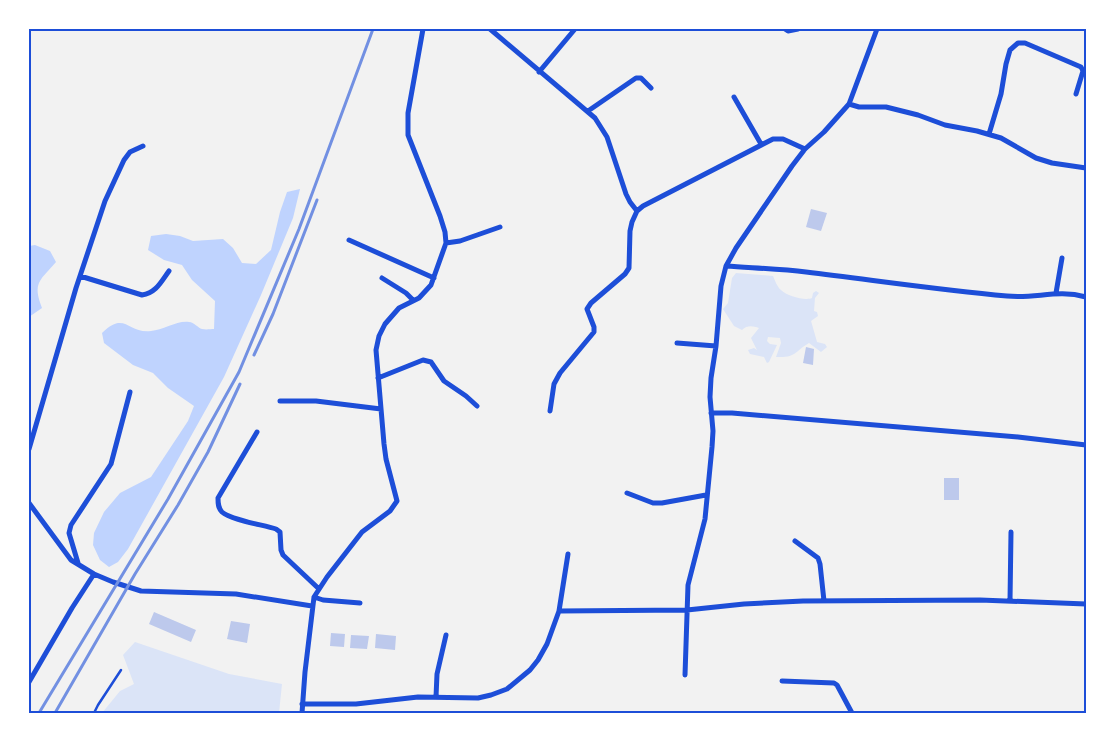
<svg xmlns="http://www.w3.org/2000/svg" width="1115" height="742" font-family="'Times New Roman',serif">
<rect width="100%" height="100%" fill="#f2f2f2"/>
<path fill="#dbe4f7" d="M736 273 773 276C775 280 777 287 781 290 787 296 805 301 812 298L813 293 816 291 819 293 815 298 814 311 817 312 818 316 811 321 817 342 825 344 827 347 821 352 809 343C795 351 797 358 776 357L781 343 780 338 768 337 767 341 770 344 777 345 769 362 767 363 764 357 750 354 748 350 754 348 757 350 751 338 759 328C753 326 747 325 742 330L734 326 723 309 728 303 732 278Z
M135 642 229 674 282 684 279 713H102L120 691 134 684 123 655Z"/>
<path fill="#bfd3fe" d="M300 189 293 218 261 295 224 377 128 549 118 562 109 567 100 560 93 545 94 533 104 512 120 493 151 477 188 421 194 406 168 388 153 373 133 365 104 343 102 333C125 310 128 334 151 331 163 330 178 320 189 322 194 322 198 328 202 329 206 330 211 329 214 329L215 301 192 280 182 265 164 260 148 250 151 236 166 234 180 236 193 241 223 239 233 248 242 263 256 264 271 250 280 212 287 192Z
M35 245 50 251 56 262C40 281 32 282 42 308L29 317V246Z"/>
<path fill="#bdc9ec" d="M811 209 827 213 821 231 806 227Z
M806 347 814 349 813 365 803 363Z
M944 478H959V500H944Z
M154 612 196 630 191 642 149 624Z
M231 621 250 624 247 643 227 639Z
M331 633 345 634 344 647 330 646Z
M376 634 396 636 395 650 375 648Z
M351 635 369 636 367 649 350 648Z"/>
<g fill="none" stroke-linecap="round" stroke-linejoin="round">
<path stroke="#1d4ed8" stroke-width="2.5" d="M94 713 98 705 121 670"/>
<path stroke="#1d4ed8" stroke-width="5" d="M490 29 595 118 607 137 626 194 630 202 637 211 632 222 630 231 629 268 625 274 591 303 587 309 594 327V332L560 373 554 384 550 411
M785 29 788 31 798 29
M539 72 575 29
M734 97 761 144
M849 104 859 107H886L918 115 945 125 977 131 1001 138 1036 158 1052 163 1086 168
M588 111 636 78H641L651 88
M989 134 1001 94 1006 64 1010 50 1018 43H1025L1081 67 1083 71 1076 94
M637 211 643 206 773 139H783L805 149
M349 240 434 278
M446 243 460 241 500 227
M726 266C753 268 780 269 806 272 873 280 940 290 1007 296 1036 299 1057 289 1086 297
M80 276 142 295C156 293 161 282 169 271
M382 278 406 293 413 300
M1056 293 1062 258
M677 343 716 346
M378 378 423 360 431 362 444 381 466 396 477 406
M280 401H316L381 409
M711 413H732L1018 437 1086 445
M257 432 218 498C218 503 218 508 222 512 231 520 264 525 276 529L280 532 281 550 283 555 318 588
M29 449 76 288 105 201 124 160 130 152 143 146
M627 493 653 503H662L706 495
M29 503 71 560 94 574 113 582 141 591 236 594 312 606
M795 541 818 558 820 564 824 601
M78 563 69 533 71 525 111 464 130 392
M314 597 323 600 360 603
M1010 601 1011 532
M559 611 568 554
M685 675 688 585 705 519 712 447 713 431 710 397 711 378 716 346 721 286 726 266 736 248 792 166 805 149 824 132 849 104 877 29
M782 681 834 683 837 685 852 713
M29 682 72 608 94 574
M436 697 437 674 446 635
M302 704H356L418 697 478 698 491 695 507 689 530 670 538 660 547 644 559 611 687 610 744 604 803 601 980 600 1086 604
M302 713 305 672 314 597 327 577 362 532 390 511 397 501 386 459 384 444 376 350 379 336 385 324 399 308 419 298 431 285 446 243 445 232 440 216 408 135V113L423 29"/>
<path stroke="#7290e2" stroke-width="3" d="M254 355 273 314 317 200
M39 713 168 499 239 372 299 229 373 29
M55 713 135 574 178 505 208 452 240 384"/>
</g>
<rect width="1115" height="742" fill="none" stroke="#ffffff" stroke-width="60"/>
<rect x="30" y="30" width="1055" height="682" fill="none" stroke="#1d4ed8" stroke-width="2"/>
</svg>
